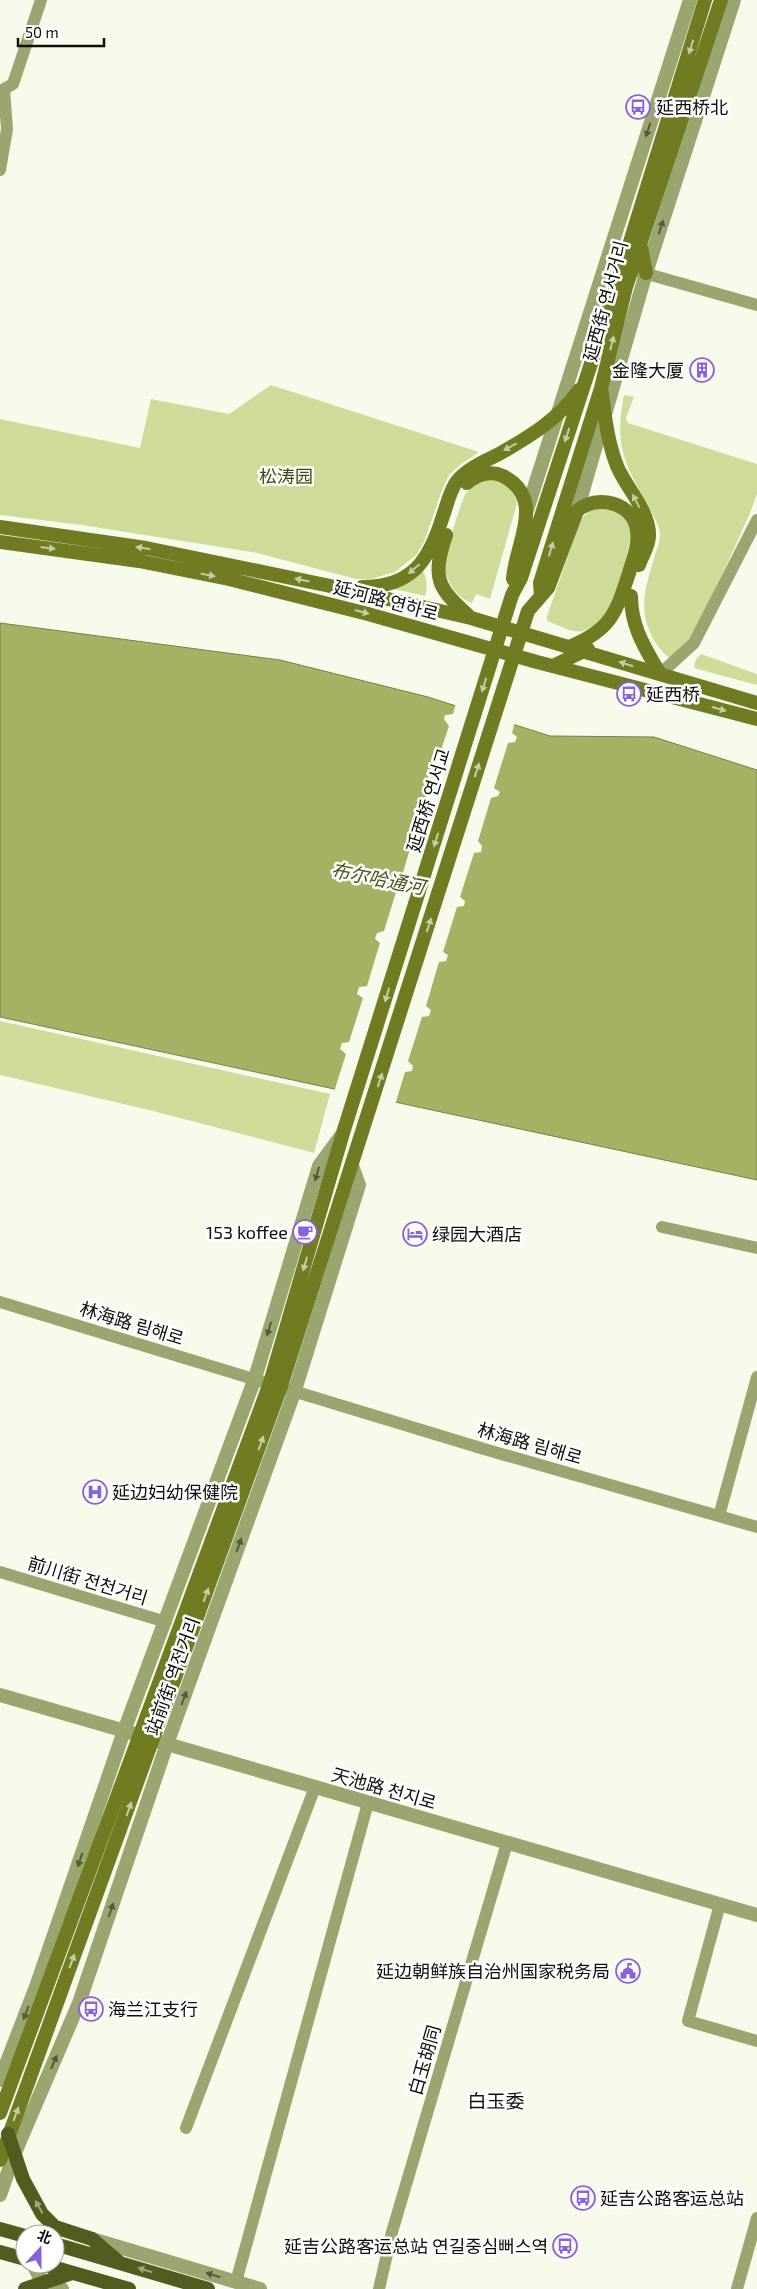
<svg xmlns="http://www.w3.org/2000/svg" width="757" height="2289" font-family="'Exo 2','Noto Sans SC','Noto Sans KR',sans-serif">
<rect width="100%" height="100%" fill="#f8fbec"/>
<path fill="#d0da99" d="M271 385 479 452 461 464 449 475 442 490 424 542 416 555 395 572 371 579H356L257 553 82 525 0 515V419L140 448 151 399 229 414Z
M624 395 634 397 626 418 628 423 757 464V494L750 513 698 628 692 639 671 659C661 652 655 643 650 632 638 606 647 583 654 558 656 551 660 543 660 535 659 523 651 511 645 500 622 459 615 442 624 395Z
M488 479C504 482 512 487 517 503L490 599 476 594 472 603C458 598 447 584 445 568 444 558 459 508 464 497 469 487 478 482 488 479Z
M603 507C616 512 627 516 630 531 633 543 614 601 607 611 601 619 593 628 583 631 572 634 557 624 547 621V616L581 519 591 510Z
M422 570C427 576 428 589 425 596L395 589Z
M701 654 757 674V685L694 668 696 659Z
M0 1021 330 1094 314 1153 153 1111 0 1075Z"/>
<path fill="#a7b163" stroke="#798048" d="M0 623 280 660 428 697 550 736 654 737 757 770V1180L0 1017Z"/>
<path fill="#f8fbec" d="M456 703 515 722 512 733 517 737 515 742 508 743 494 788 500 792 498 796 491 798 478 841 482 846 481 852 474 853 460 897 465 901 464 906 457 907 443 952 448 955 446 961 439 962 426 1006 431 1010 429 1016 422 1017 408 1061 413 1066 412 1071 405 1072 395 1105 334 1092 346 1054 340 1049 342 1043 349 1042 363 998 357 994 359 987 367 986 380 943 375 939 377 933 384 931 397 889 392 884 394 877 402 876 414 835 409 830 411 823 419 822 431 781 426 774 428 769 435 768 449 726 444 719 445 715 453 714Z"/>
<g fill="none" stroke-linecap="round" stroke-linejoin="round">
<path stroke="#9ca46f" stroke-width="12" d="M0 170 7 129 4 89 13 84 41 0
M637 271 757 305
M660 674 694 643 757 520
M662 1227 757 1248
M0 1302 484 1449 757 1527
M719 1516 757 1377
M0 1572 166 1622
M720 1904 688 2021 757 2041
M186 2128 315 1787
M236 2282 368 1803
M379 2289 392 2232 507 1843
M737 2289 757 2218"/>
<path stroke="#9ca46f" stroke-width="14" d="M527 510 690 0
M577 511 646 273 734 0
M0 1695 132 1733
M160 1742 757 1915
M0 2080 37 1984 124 1731 255 1378 319 1166 341 1136
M0 2195 14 2155 79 2003 167 1744 295 1390 359 1185 352 1166
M92 2239 260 2289
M33 2264 42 2282 62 2289"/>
<path stroke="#717b22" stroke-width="14" d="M641 247 646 273
M602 394C605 418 608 443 617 466 626 488 650 511 649 536 649 546 642 556 639 565
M467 483C476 475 490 470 503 476 547 499 515 544 513 579
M0 527 146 548 340 588 471 618 757 703
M446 535C431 580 438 588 471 618
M0 542 139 561 229 579 368 614 537 662 757 719
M362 587C412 587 429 561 443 516 447 505 450 490 457 481 468 468 485 461 499 454 529 437 559 419 579 390
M541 596 540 583 601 388 626 287 721 0
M631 596C631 627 645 648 660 674
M553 666 588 649
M0 2113 270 1383 343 1133 512 595 521 578 617 284 705 0
M0 2160 281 1386 528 611 548 588 577 511C597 493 634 503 637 531 639 546 633 559 629 573 616 613 611 630 569 647"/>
<path stroke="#545b1e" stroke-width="14" d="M8 2134 23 2179 42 2214 55 2227 92 2239 119 2262
M0 2229 25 2236
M55 2244 208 2289
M0 2252 25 2259
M42 2264 129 2289
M25 2289 72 2273"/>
</g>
<defs><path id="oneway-solid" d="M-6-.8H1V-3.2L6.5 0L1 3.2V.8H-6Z" transform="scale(1.25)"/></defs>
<g fill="#c6caa7">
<use href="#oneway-solid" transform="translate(691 47) rotate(107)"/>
<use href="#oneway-solid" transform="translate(612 343) rotate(-76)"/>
<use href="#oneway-solid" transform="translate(567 435) rotate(108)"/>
<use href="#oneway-solid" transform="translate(510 447) rotate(151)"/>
<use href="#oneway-solid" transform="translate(636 501) rotate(-118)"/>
<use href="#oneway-solid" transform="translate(48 548) rotate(7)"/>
<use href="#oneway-solid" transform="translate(143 548) rotate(-171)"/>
<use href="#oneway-solid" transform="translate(551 549) rotate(-73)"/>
<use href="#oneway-solid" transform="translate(414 569) rotate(139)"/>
<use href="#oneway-solid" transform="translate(208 575) rotate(11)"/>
<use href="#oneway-solid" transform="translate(302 580) rotate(-168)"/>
<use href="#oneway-solid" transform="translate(362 612) rotate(15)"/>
<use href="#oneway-solid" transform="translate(626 664) rotate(-163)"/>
<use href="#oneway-solid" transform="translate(484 685) rotate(107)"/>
<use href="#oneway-solid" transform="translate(719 709) rotate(15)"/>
<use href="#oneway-solid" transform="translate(477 770) rotate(-72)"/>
<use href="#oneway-solid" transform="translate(436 840) rotate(107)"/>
<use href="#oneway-solid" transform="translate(429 925) rotate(-72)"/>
<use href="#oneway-solid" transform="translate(387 995) rotate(107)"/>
<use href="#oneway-solid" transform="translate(380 1080) rotate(-72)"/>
<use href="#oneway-solid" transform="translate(305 1264) rotate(106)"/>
<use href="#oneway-solid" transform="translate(261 1443) rotate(-70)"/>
<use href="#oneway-solid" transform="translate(206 1595) rotate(-70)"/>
<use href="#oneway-solid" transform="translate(129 1809) rotate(-70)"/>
<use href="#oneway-solid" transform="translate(72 1961) rotate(-70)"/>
<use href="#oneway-solid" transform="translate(16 2114) rotate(-70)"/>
</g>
<g fill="#555a3c">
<use href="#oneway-solid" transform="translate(648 130) rotate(108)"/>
<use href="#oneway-solid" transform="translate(661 227) rotate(-72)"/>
<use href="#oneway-solid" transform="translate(317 1174) rotate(107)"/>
<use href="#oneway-solid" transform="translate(269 1329) rotate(107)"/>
<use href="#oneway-solid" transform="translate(239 1545) rotate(-70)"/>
<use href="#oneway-solid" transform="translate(184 1698) rotate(-70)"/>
<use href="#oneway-solid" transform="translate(80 1860) rotate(109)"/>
<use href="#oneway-solid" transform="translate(111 1910) rotate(-71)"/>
<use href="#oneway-solid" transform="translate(26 2013) rotate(111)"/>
<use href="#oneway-solid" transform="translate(54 2062) rotate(-67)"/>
<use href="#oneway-solid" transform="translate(213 2275) rotate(-163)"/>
</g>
<g fill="#a1a583">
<use href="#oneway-solid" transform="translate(39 2207) rotate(-119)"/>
<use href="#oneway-solid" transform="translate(145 2270) rotate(-163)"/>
</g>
<defs>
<g id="bus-ring" transform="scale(1.25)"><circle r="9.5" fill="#fff" stroke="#8962dc" stroke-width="1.5"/><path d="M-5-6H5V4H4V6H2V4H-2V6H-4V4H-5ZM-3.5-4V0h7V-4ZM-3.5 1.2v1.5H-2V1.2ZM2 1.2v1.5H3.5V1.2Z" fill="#8962dc"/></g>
<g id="building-ring" transform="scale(1.25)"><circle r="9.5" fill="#fff" stroke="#8962dc" stroke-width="1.5"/><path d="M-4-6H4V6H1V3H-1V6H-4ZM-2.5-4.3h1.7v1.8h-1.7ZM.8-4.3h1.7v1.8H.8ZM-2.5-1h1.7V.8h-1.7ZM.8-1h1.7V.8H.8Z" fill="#8962dc"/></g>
<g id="cafe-ring" transform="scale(1.25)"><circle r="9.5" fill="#fff" stroke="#8962dc" stroke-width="1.5"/><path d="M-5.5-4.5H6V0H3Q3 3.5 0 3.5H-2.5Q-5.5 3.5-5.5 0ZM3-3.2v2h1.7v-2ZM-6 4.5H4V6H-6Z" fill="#8962dc"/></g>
<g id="hotel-ring" transform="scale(1.25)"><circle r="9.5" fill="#fff" stroke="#8962dc" stroke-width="1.5"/><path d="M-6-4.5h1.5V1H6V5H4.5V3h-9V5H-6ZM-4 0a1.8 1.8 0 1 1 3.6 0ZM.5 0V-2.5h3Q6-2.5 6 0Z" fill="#8962dc"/></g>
<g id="hospital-ring" transform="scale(1.25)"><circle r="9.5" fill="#fff" stroke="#8962dc" stroke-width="1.5"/><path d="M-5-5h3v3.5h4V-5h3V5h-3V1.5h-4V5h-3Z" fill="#8962dc"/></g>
<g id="civic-ring" transform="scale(1.25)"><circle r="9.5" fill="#fff" stroke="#8962dc" stroke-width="1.5"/><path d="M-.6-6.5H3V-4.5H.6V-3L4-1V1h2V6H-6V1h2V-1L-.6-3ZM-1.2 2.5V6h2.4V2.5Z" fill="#8962dc"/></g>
</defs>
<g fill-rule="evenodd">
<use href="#bus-ring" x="638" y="107"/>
<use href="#building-ring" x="702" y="370"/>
<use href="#bus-ring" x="629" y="694"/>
<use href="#cafe-ring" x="305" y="1232"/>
<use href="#hotel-ring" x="415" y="1234"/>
<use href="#hospital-ring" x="95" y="1492"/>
<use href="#civic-ring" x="628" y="1971"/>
<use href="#bus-ring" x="91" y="2009"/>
<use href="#bus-ring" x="583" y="2198"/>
<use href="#bus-ring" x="565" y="2246"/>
</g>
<g text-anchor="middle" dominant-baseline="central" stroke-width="5" stroke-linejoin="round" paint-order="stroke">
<g font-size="18" fill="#0e0f0a" stroke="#fff" text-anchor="start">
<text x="656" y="107">延西桥北</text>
<text x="684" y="370" text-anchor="end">金隆大厦</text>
<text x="646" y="694">延西桥</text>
<text x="288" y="1232" text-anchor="end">153 koffee</text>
<text x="432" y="1234">绿园大酒店</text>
<text x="112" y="1492">延边妇幼保健院</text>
<text x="610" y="1971" text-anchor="end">延边朝鲜族自治州国家税务局</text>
<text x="108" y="2009">海兰江支行</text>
<text x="600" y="2198">延吉公路客运总站</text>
<text x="548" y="2246" text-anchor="end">延吉公路客运总站 연길중심뻐스역</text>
</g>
<g font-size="18" fill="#0e0f0a" stroke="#fff">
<text transform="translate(605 301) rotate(-75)">延西街 연서거리</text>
<text transform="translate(386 600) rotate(15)">延河路 연하로</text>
<text transform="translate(428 800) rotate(-73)">延西桥 연서교</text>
<text transform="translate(132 1323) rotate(17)">林海路 림해로</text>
<text transform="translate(530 1443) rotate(16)">林海路 림해로</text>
<text transform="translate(88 1580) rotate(17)">前川街 전천거리</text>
<text transform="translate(172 1676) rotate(-70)">站前街 역전거리</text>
<text transform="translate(384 1788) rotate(16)">天池路 천지로</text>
<text transform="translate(424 2060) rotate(-74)">白玉胡同</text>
</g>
<g font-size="18" fill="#43490d" stroke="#fff">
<text x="286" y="476">松涛园</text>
</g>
<g font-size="19" font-style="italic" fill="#4d541a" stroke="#fff">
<text transform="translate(378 878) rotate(11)">布尔哈通河</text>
</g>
<g font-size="19" fill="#0e0f0a" stroke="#fff">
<text x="496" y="2100">白玉委</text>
</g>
</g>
<g transform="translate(40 2249) rotate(21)"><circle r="24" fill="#ffffff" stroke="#9f9f9d"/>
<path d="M0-4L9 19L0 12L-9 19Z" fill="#8962dc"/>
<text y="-8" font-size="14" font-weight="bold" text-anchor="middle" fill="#0e0f0a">北</text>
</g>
<path d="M18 38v8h86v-8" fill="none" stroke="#0e0f0a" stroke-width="2.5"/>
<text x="25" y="38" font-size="15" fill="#0e0f0a" stroke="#ffffff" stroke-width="4" paint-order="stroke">50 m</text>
</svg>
